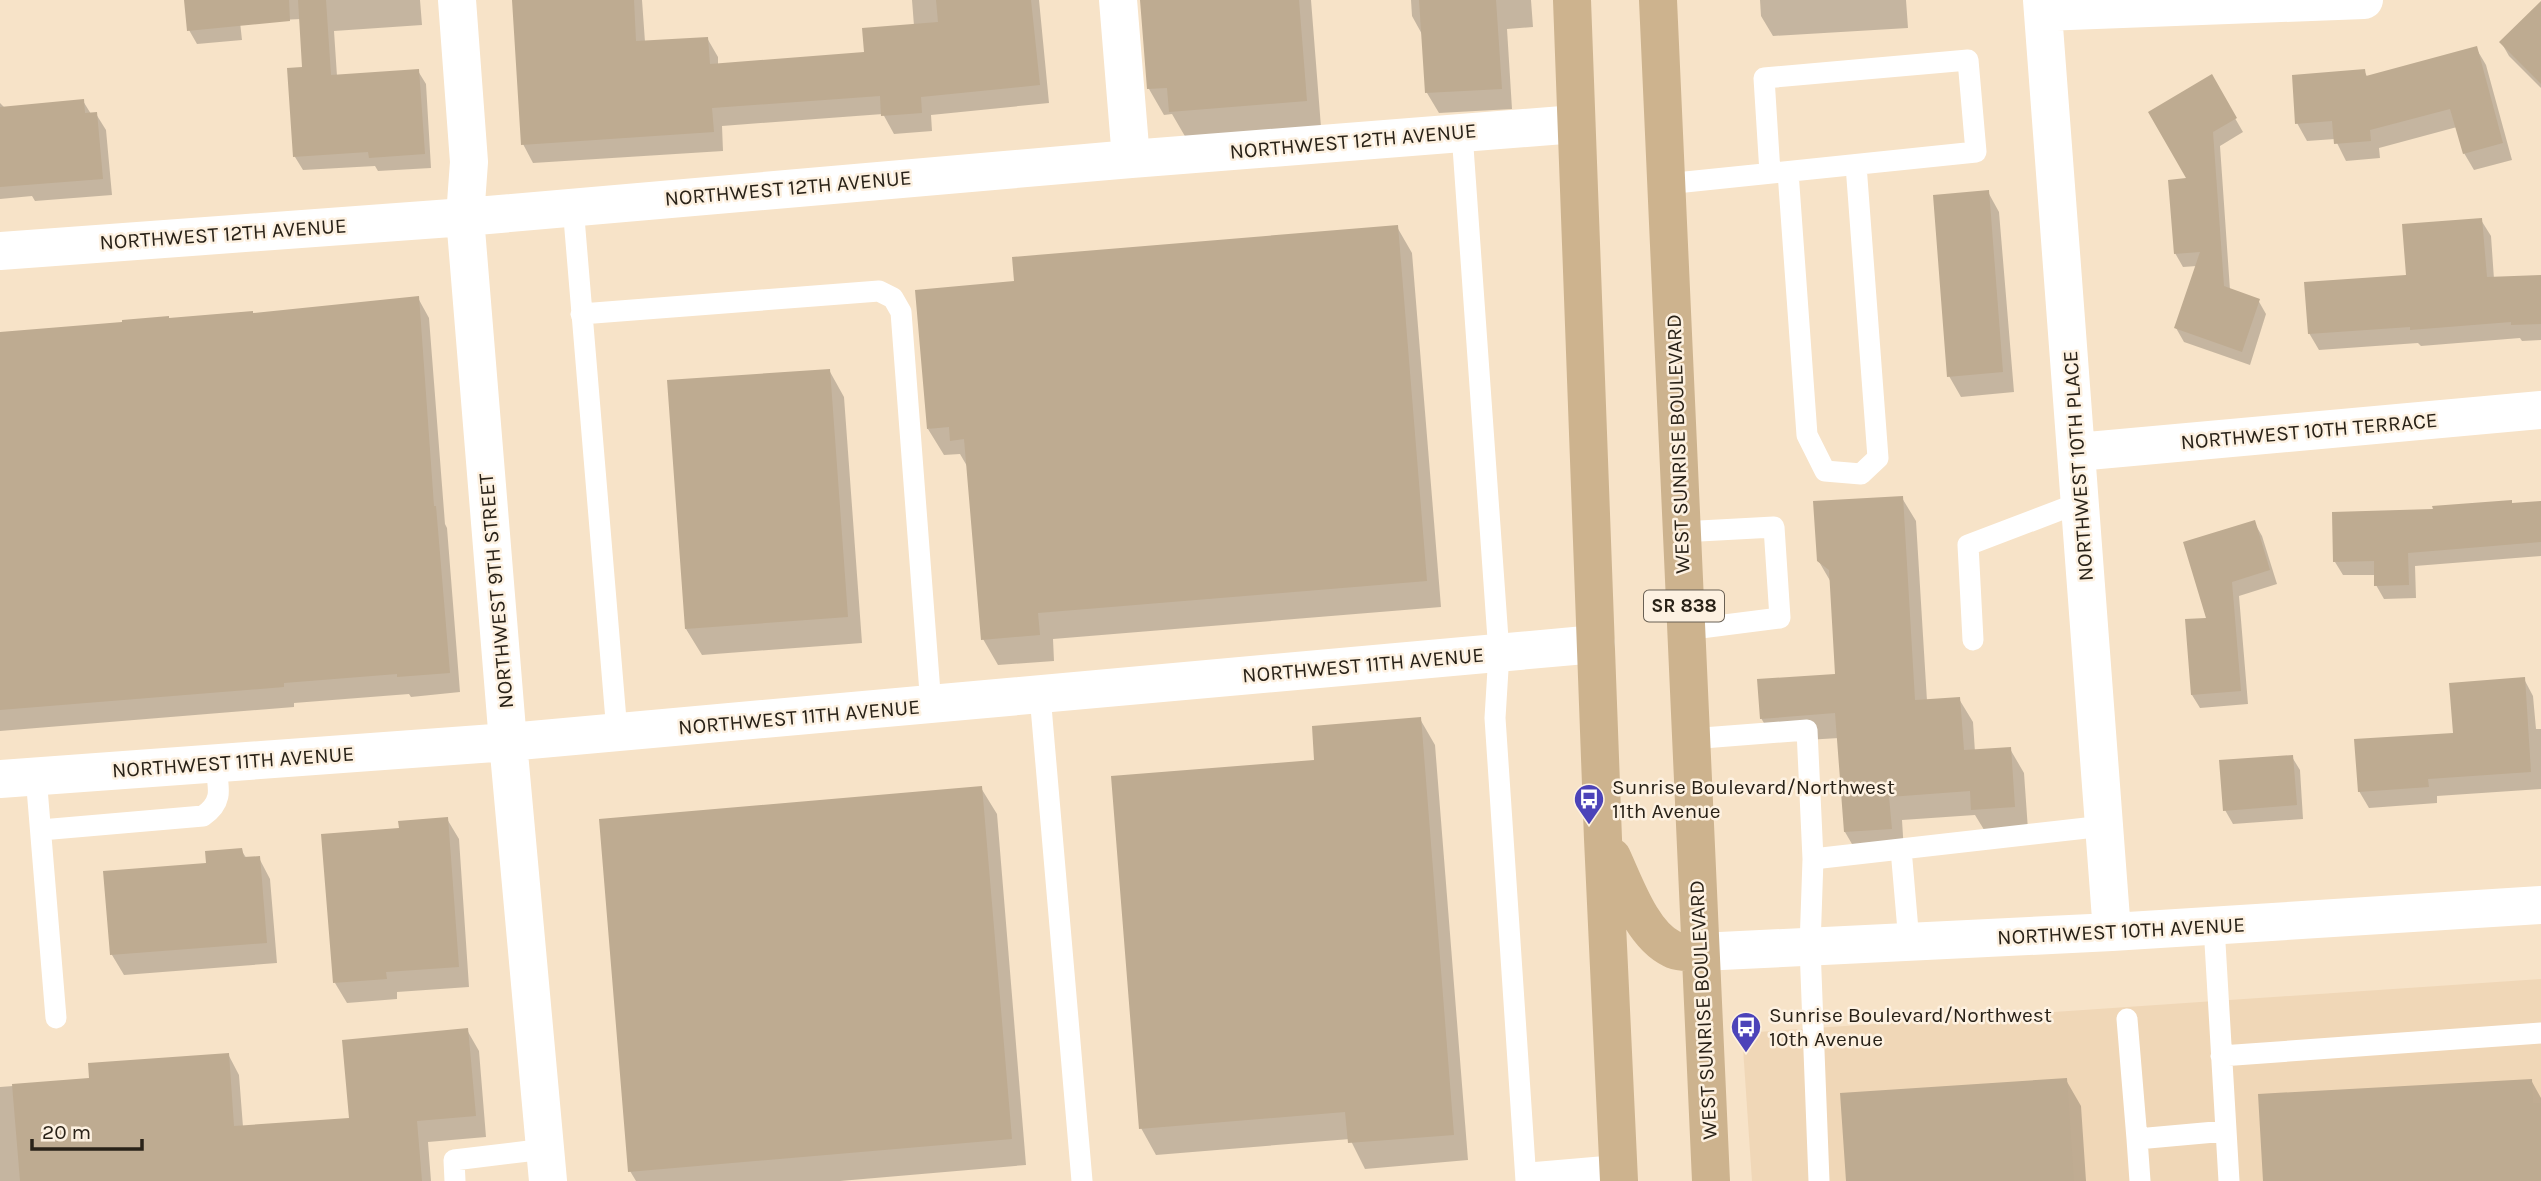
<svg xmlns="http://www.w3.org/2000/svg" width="2541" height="1181" font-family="Karla,sans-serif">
<rect width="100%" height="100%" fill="#f7e3c8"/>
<path fill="#f0d7b7" d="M2541 979V1181H1752L1742 1033Z"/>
<path fill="#0003" d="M186 0H420L422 25 334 31 337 76 418 71 426 84 431 168 378 171 375 166 303 170 295 157 304 69 301 19 240 22 242 40 197 44 189 30Z
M513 0H642L645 42 707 38 718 57V65L866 54 914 26 912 0H1039L1049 103 931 115 932 131 894 134 883 114 722 126 723 151 533 163 523 144Z
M1141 0H1311L1321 127 1186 138 1172 114 1164 115 1149 89Z
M1411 0H1531L1533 27 1507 29 1512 109 1439 113 1427 93 1423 36 1412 16Z
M1760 0H1906L1908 28 1773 36 1761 16Z
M2541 3V88L2509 56 2501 42Z
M2476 48 2486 65 2512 160 2474 170 2464 153 2457 127 2379 148 2380 158 2346 161 2335 139 2307 141 2297 123 2364 71 2368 78Z
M2211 77 2243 132 2220 146 2230 290 2258 300 2266 314 2250 365 2184 342 2176 328 2197 266 2183 267 2175 253Z
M83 101 91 114H96L106 130 112 195 35 201 32 196 0 199V103L5 108Z
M1988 192 1999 212 2014 392 1961 397 1949 376Z
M2481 220 2491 236 2494 279 2541 277V340L2522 341 2520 338 2421 346 2418 343 2319 350 2309 333 2407 277Z
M1397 227 1412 253 1441 607 1053 639 1054 661 998 665 983 639 967 466 960 454 944 455 928 429Z
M418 298 429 318 445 524 447 528 460 692 411 697 409 694 294 703V707L0 731V335L253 315Z
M829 370 844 397 862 643 702 655 686 629Z
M1902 498 1916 521 1927 701 1959 699 1973 722 1975 752 2010 749 2024 773 2028 830 1986 833 1975 815 1902 820 1904 852 1859 856 1845 832 1839 738 1775 742 1761 718 1837 675 1832 584 1818 560Z
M2541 503V556L2415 566 2416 598 2384 599 2376 585V575H2343L2335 562 2435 510Z
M2254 522 2262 536 2277 584 2239 596 2248 704 2200 708 2192 695 2209 619Z
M2524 679 2533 696 2536 729H2541V789L2437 796V803L2369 808 2359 791 2455 734Z
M1420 719 1435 745 1468 1160 1365 1169 1350 1139 1156 1155 1141 1128 1316 761Z
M2292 757 2300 770 2303 819 2233 824 2225 810Z
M981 788 997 814 1026 1165 840 1181H636L630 1171Z
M447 819 459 839 469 987 397 992V999L347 1003 335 983Z
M241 850 247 859 259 858 270 879 277 963 124 975 112 955 105 872 207 864Z
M467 1030 479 1051 486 1137 428 1142 431 1181H0V1087L91 1080 228 1054 239 1075 243 1127 351 1119Z
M2066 1080 2081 1106 2086 1181H1848Z
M2531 1080 2541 1098V1181H2265Z"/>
<path fill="#beab91" d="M184 0H289L290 21 187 31Z
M298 0H326L331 75 419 69 425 154 369 158 368 152 293 157 287 68 302 67Z
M512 0H634L636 41 708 37 710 64 864 52 862 28 938 22 936 0H1031L1040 85 921 97 922 113 881 116 880 96 712 108 714 132 521 145Z
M1140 0H1299L1307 101 1169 112 1167 88 1147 89Z
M1419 0H1496L1502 89 1425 93Z
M2541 1V84L2499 42Z
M2477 46 2503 143 2463 154 2450 109 2370 130 2371 141 2334 144 2332 121 2295 124 2292 75 2365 69 2366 76Z
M2212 74 2237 118 2213 132 2224 286 2260 299 2242 352 2174 328 2200 252 2174 254 2168 180 2186 178 2148 112Z
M84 99 85 113 97 112 103 179 0 187V107Z
M1989 190 2003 372 1947 377 1933 195Z
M2482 218 2487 277 2541 275V324L2511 325V322L2410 330V327L2308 334 2304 282 2406 275 2402 224Z
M1398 225 1427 581 1038 613 1040 635 981 640 964 439 950 441 949 427 927 429 915 290 1014 281 1012 257Z
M419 296 434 506H436L450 673 397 677V674L284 683V687L0 710V332L122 322V320L169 316V318L253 311V313Z
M830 369 848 617 685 629 667 380Z
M1903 496 1915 700 1960 697 1964 750 2011 747 2015 807 1971 810 1970 791 1889 797 1892 829 1844 832 1835 713 1760 719 1757 679 1835 674 1829 570 1817 561 1813 501Z
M2512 500V503L2541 501V542L2408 553 2409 585 2374 586V561L2333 562 2332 512 2433 509 2432 506Z
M2255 520 2270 570 2232 582 2241 691 2191 695 2185 619 2206 618 2183 542Z
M2525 677 2531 772 2428 779 2429 787 2358 792 2354 739 2453 733 2449 683Z
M1421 717 1454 1135 1348 1143 1345 1112 1139 1129 1111 776 1314 760 1312 726Z
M2293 755 2297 805 2223 811 2219 760Z
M982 786 1012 1139 628 1172 599 819Z
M448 817 459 967 386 972 387 979 333 983 321 834 399 828 398 821Z
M242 848 244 857 260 856 267 943 110 955 103 871 206 863 205 851Z
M468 1028 476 1116 417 1121 422 1181H20L12 1084 89 1078 88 1063 229 1053 234 1126 349 1118 342 1040Z
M2067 1078 2074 1181H1846L1840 1093Z
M2532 1079 2533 1103H2541V1181H2263L2258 1094Z"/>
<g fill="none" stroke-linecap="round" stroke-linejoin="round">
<path stroke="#fff" stroke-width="21" d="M1462 133 1499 653 1495 718 1526 1181
M1788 172 1807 435 1825 471 1861 474 1878 458 1856 165
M1666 184 1976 152 1968 60 1764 78 1770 173
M573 206 617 732
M581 314 879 291 893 298 901 312 931 706
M1681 532 1774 527 1780 618 1685 630
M1973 640 1968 545 2081 502
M1040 695 1082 1181
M1690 739 1807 730 1813 859 1810 947 1819 1181
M36 776 56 1018
M41 830 203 816C225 801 218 786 215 763
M1901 849 1909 942
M1813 859 2104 826
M2214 926 2229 1181
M2127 1019 2137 1139
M2221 1056 2541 1033
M455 1181 454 1160 545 1149
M2140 1181 2137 1139 2226 1131"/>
<path stroke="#fff" stroke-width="38" d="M457 0 469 162 465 217 508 742 548 1181
M1118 0 1131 159
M2042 0 2112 932
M2043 12 2364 0
M0 251 465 217 1131 159 1576 124
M2077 452 2541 410
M0 779 508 742 1596 644
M1700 952 2112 932 2541 905
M1536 1181 1618 1174"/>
<path stroke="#cdb38e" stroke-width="38" d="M1572 0 1603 839 1619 1181
M1658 0 1711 1181
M1612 857C1625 885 1642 935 1672 949 1679 953 1692 952 1700 952"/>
</g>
<defs>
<g id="bus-pin" transform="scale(1.575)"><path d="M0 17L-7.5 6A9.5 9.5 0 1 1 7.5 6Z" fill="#4c43b9" stroke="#fdf1e1"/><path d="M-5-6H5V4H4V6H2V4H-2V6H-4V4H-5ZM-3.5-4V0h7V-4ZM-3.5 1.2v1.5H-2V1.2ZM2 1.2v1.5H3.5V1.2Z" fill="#fff"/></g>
</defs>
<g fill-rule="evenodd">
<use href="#bus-pin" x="1589" y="799"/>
<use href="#bus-pin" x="1746" y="1027"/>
</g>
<g text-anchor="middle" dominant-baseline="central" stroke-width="5" stroke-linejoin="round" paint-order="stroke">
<rect fill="#fdf1e1" stroke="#696054" stroke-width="2" x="1644" y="590.5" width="80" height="31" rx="5"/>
<g font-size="19" font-weight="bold" fill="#292218">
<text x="1684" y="606">SR 838</text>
</g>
<g font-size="21" fill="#292218" stroke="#fdf1e1">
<text transform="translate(1353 141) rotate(-5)">NORTHWEST 12TH AVENUE</text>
<text transform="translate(788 188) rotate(-5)">NORTHWEST 12TH AVENUE</text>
<text transform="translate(223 234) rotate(-4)">NORTHWEST 12TH AVENUE</text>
<text transform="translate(2309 431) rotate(-5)">NORTHWEST 10TH TERRACE</text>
<text transform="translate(1678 444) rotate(-92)">WEST SUNRISE BOULEVARD</text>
<text transform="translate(2078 466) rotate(-94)">NORTHWEST 10TH PLACE</text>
<text transform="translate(496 591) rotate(-95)">NORTHWEST 9TH STREET</text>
<text transform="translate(1363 665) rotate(-5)">NORTHWEST 11TH AVENUE</text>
<text transform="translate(799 717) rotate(-5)">NORTHWEST 11TH AVENUE</text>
<text transform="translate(233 762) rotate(-4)">NORTHWEST 11TH AVENUE</text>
<text transform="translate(2121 931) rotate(-3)">NORTHWEST 10TH AVENUE</text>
<text transform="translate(1703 1010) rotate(-93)">WEST SUNRISE BOULEVARD</text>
</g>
<g font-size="21" fill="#292218" stroke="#fdf1e1" text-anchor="start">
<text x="1612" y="787">Sunrise Boulevard/Northwest<tspan x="1612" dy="24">11th Avenue</tspan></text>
<text x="1769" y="1015">Sunrise Boulevard/Northwest<tspan x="1769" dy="24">10th Avenue</tspan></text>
</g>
</g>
<path d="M32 1139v10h110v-10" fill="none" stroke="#292218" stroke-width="3.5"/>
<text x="42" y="1139" font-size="21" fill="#292218" stroke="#fdf1e1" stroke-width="5" paint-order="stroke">20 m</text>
</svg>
